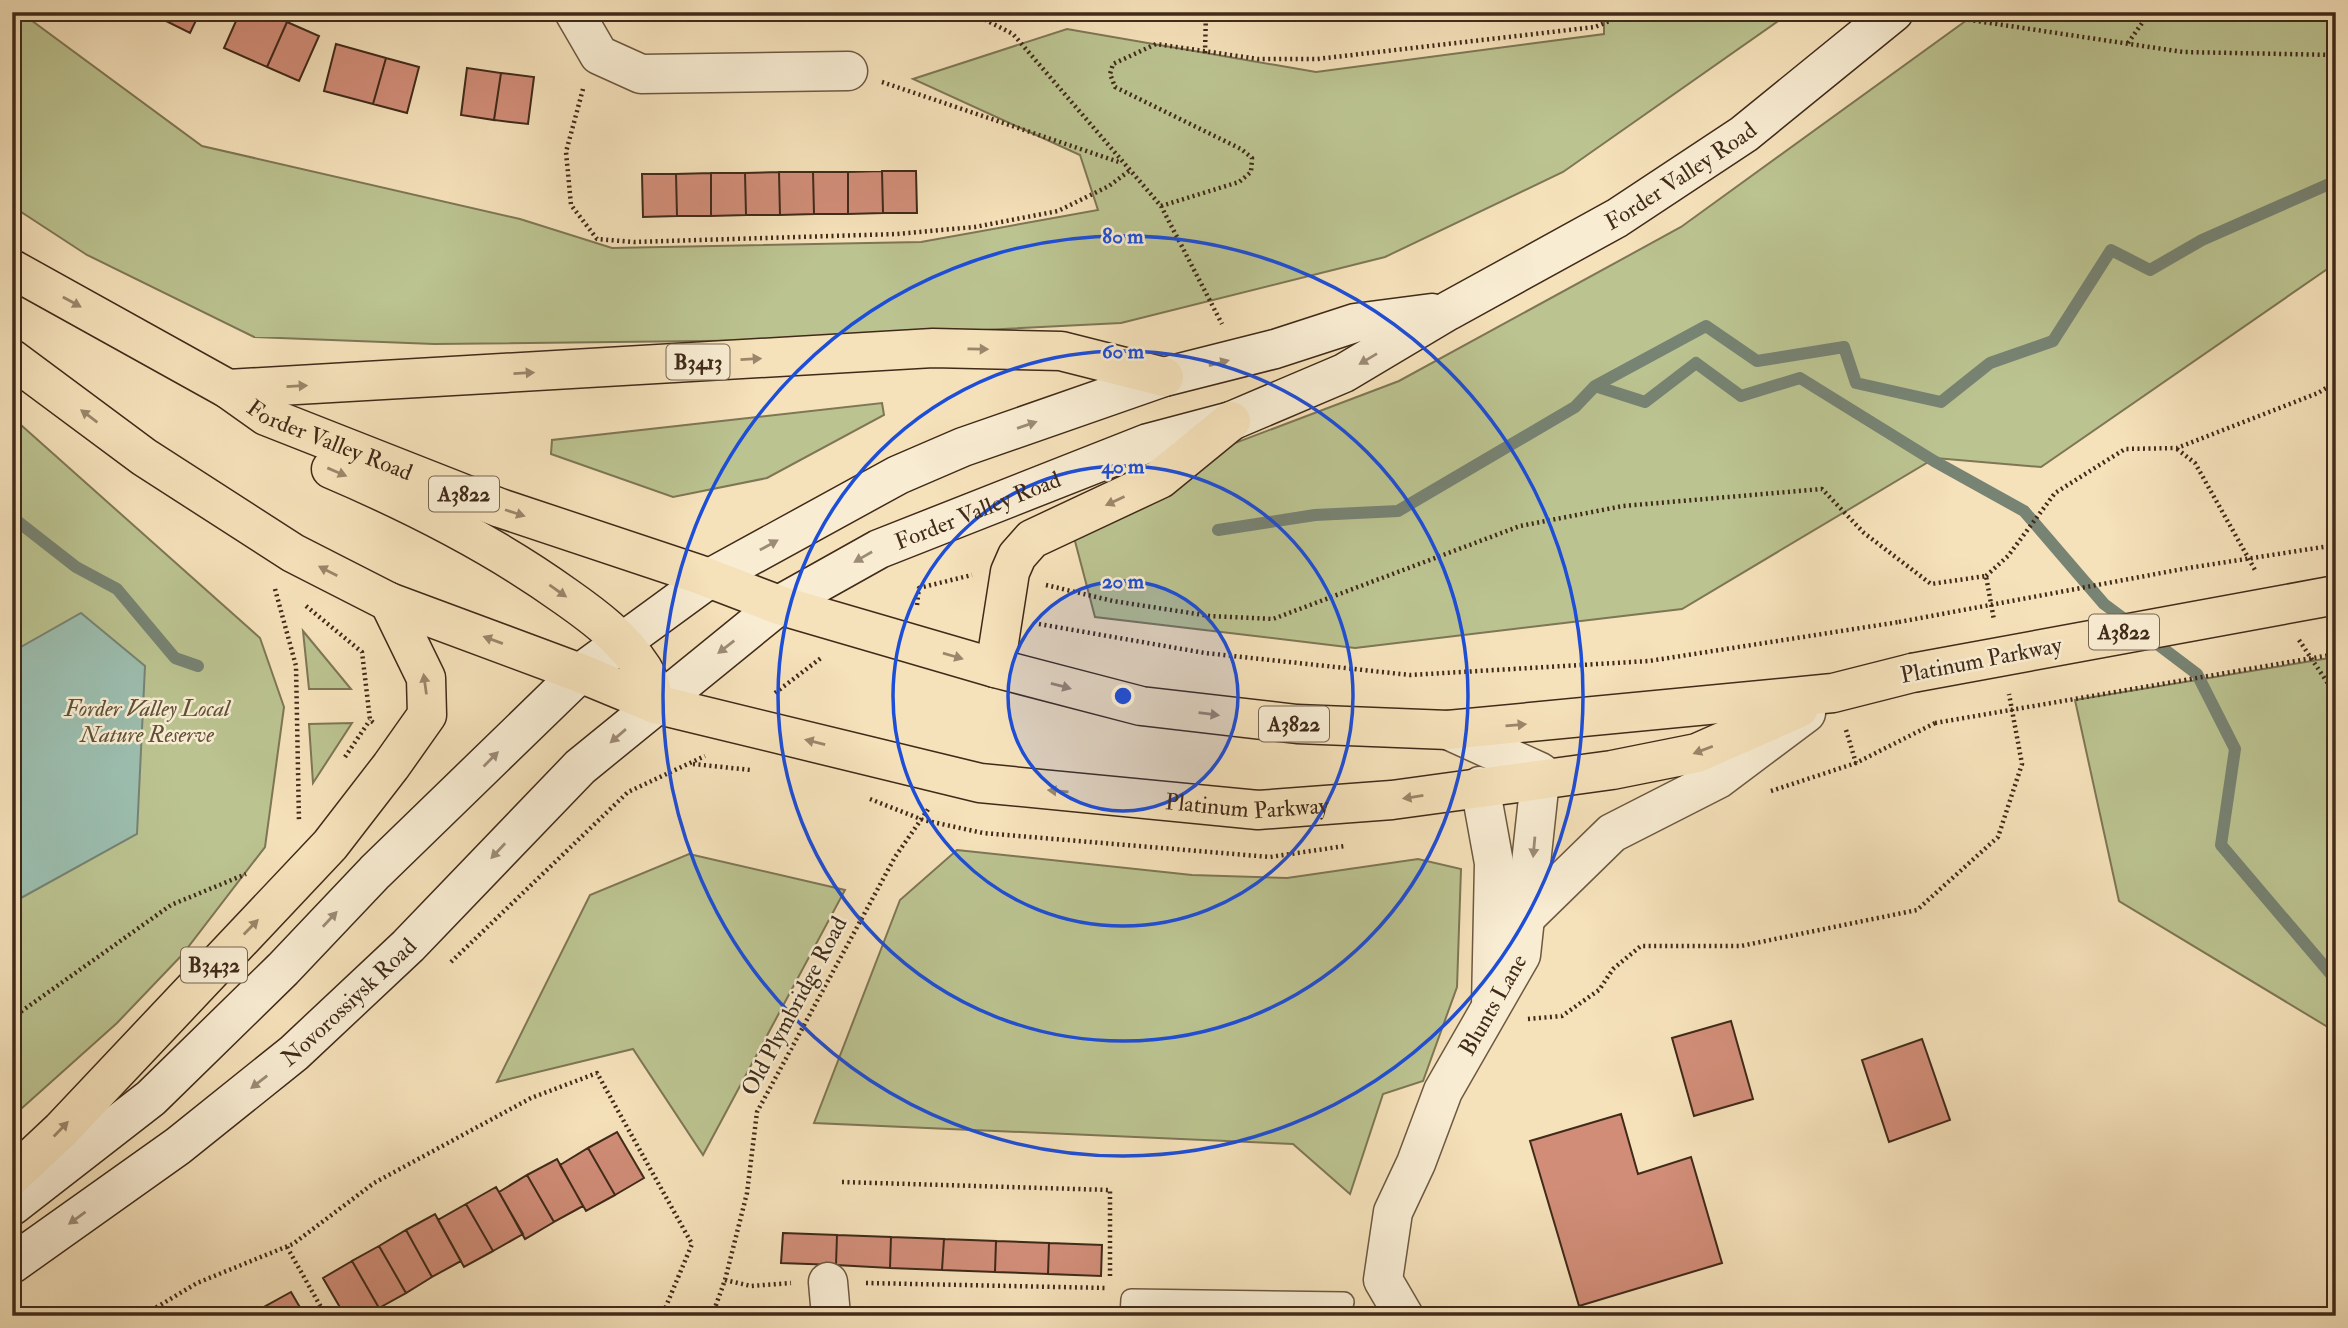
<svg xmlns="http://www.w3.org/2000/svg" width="2348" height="1328" font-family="'IM FELL Double Pica',serif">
<rect width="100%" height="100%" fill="#f5e1ba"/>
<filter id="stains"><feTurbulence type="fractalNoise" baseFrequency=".00286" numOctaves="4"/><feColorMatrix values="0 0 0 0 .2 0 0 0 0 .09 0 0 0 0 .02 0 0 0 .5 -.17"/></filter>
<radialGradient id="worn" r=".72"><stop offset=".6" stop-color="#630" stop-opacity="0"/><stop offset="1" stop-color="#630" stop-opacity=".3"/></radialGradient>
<path fill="#bbc390" stroke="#7e7654" stroke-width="2" d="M12 12H20L202 146 520 219 612 248 921 242 1098 210 1080 155 913 79 1067 29 1316 72 1604 34V12H1791L1563 172 1385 257 1121 323 785 340 434 344 254 337 87 255 12 206Z
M1978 12H2336V263L2041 467 1935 458 1682 609 1355 648 1095 617 1066 507 1399 381 1681 227Z
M882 403 884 415 767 478 673 497 551 454 552 440Z
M12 417 260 638 284 707 265 847 182 955 117 1023 12 1117Z
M303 631 351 689H309Z
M2336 657V1032L2119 901 2075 700Z
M352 723 313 783 309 724Z
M957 850 1192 875 1287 878 1418 859 1461 869 1457 987 1423 1081 1383 1094 1350 1194 1293 1144 814 1123 900 900Z
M689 854 845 890 703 1155 633 1049 497 1082 590 895Z"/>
<path fill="#9cbeaf" stroke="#778373" stroke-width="2" d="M81 613 145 666 137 834 12 903V652Z"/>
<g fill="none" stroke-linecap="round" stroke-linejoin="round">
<path stroke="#778373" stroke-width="12" d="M1595 386 1645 402 1696 363 1741 396 1800 378 1934 461 2024 511 2104 604 2131 624
M12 517 76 567 117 589 175 658 198 666
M1218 530 1315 515 1398 511 1575 407 1595 386 1706 326 1757 361 1844 347 1856 383 1941 402 1990 363 2053 341 2111 250 2150 270 2202 240 2336 181
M2148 637 2197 674 2235 749 2221 845 2336 980"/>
</g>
<path fill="#d18d78" stroke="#402a19" stroke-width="2" d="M163 12H200L190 33 160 18Z
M240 12H265L287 22 267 67 224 48Z
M287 22 319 36 299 81 267 67Z
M336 44 386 58 373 104 324 91Z
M386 58 419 67 407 113 373 104Z
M467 68 501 73 494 120 461 115Z
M501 73 534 77 528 124 494 120Z
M882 171 883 213 848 214V172Z
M882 171H916L917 213H883Z
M779 172 780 215H746L745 173Z
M779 172H813L814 214 780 215Z
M813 172H848V214H814Z
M711 173V216H677L676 174Z
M711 173H745L746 215 711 216Z
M642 174H676L677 216 643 217Z
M1731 1021 1753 1099 1694 1116 1672 1038Z
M1922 1039 1950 1120 1889 1142 1862 1060Z
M1621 1114 1638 1174 1691 1157 1722 1263 1579 1306 1530 1141Z
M617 1132 644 1178 615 1195 588 1148Z
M588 1148 615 1195 586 1211 560 1165Z
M557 1159 583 1206 554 1222 527 1175Z
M527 1175 554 1222 525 1239 499 1192Z
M496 1187 523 1234 493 1251 466 1204Z
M466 1204 493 1251 464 1267 438 1220Z
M435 1214 461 1261 432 1277 406 1230Z
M406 1230 432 1277 406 1293 379 1246Z
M783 1233 837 1235 836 1265 781 1263Z
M837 1235 891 1237 890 1268 836 1265Z
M891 1237 944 1239 942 1270 890 1268Z
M944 1239 996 1241 995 1272 942 1270Z
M996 1241 1049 1243 1048 1274 995 1272Z
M1049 1243 1102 1245 1101 1276 1048 1274Z
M379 1246 406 1293 379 1308 352 1261Z
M352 1261 379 1308 365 1316H345L323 1278Z
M291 1292 305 1316H269L264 1307Z"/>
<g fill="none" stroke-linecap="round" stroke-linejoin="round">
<g stroke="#6d5841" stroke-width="22">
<path id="lane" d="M1130 1316 1131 1299 1344 1302"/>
</g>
<g stroke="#6d5841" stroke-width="41">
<g id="street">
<path d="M574 12 599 55 641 74 848 71"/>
<path d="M1480 786 1494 863 1491 1006"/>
<path d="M1528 915 1612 833 1718 779 1806 713"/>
<path d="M828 1282 831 1316"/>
<path id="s1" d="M1404 1316 1383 1280 1393 1212 1416 1163 1443 1091 1521 955 1540 780V772L1448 730"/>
</g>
</g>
<g stroke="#402a19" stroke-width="41">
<g id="secondary">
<path d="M12 1206 151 1098 283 969 375 872 580 673 710 578 898 475 963 447 1164 377 1275 349 1355 323 1432 313"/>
<path id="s2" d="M12 1264 178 1146 294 1053 408 946 580 767 779 605 879 549 1148 443 1231 421 1344 373 1448 311 1617 218 1744 134 1894 12"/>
</g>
</g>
<g stroke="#402a19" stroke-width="41">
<g id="primary">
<path id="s3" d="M12 269 228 389 266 416 500 508 698 574 779 605 995 668 1141 706 1297 724 1448 730 1833 693 1912 673"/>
<path id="s4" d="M12 359 144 457 293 553 389 602 580 673 655 704 980 783 1258 810 1392 800 1612 770 1697 753 1799 708"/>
<path d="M228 389 933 348 1061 351 1164 377"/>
<path d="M331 469C413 504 493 544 565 596 595 617 623 638 643 669 650 680 652 692 655 704"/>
<path d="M995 668 1010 572 1017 556 1032 539 1160 479 1231 421"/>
<path d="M12 1176 61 1130 330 845 391 766 427 715 426 678 389 602"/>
</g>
</g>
<path stroke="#402a19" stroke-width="4.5" stroke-dasharray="2 3.5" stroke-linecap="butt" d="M970 12 1013 34 1161 206 1222 324
M1930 14 2183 52 2336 55
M2128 43 2150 12
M1205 53 1206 12
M882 82 1119 162
M583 89 566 152 571 205 597 239 634 242 897 234 975 227 1058 211 1109 186 1129 171
M1161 206 1239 182 1251 172 1252 158 1241 149 1115 87 1110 74 1113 64 1156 44 1258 59H1317L1595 27 1614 19 1616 12
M2177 449 2195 463 2255 570
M1986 576 2008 556 2055 493 2125 449 2177 448 2318 393 2336 382
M1046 585 1113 601 1210 616 1273 619 1520 526 1623 506 1822 489 1864 533 1931 584 1986 576 1994 620
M275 589 296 666 299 822
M917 605 919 588 972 575
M306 606 362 652 370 720 374 723
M1039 624 1205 653 1410 675 1649 661 1899 622
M2299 640 2335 694
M775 693 821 658
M1846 730 1856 763 1935 723
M345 757 370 720
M693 764 751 770
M1771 791 1856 763
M870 799 923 820 983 833 1270 857 1345 846
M451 962 628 792 705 756
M12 1018 171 905 246 874
M1528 1019 1562 1016 1599 990 1613 969 1641 946H1741L1917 910 1998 837 2022 764 2009 694
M842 1182 1110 1190V1277
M287 1247 326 1316
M725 1280 751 1286 791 1283
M866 1283 1106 1288
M142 1316 197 1283 293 1244 374 1183 531 1098 597 1073 692 1244 662 1316
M712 1316 725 1280 747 1193 757 1112 895 857 929 808"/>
<use href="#lane" stroke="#f8ecd2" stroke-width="19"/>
<use href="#street" stroke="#f8ecd2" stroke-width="38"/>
<use href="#secondary" stroke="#f8ecd2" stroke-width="38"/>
<use href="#primary" stroke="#f5e1ba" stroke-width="38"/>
<g stroke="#402a19" stroke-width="41" stroke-linecap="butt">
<path id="primary-bridge" d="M1912 673 2336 595"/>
</g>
<path stroke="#402a19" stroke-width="4.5" stroke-dasharray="2 3.5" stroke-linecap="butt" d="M1899 622 2188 568 2336 545
M1935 723 2336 654"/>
<use href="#primary-bridge" stroke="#f5e1ba" stroke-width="38"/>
</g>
<defs><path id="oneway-solid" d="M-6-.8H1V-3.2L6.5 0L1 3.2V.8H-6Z" transform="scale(1.75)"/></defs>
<g fill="#9a866a">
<use href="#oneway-solid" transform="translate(72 302) rotate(29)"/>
<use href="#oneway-solid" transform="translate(978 349) rotate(1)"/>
<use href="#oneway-solid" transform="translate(751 359) rotate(-3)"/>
<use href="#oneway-solid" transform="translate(524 373) rotate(-3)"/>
<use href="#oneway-solid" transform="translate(297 386) rotate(-3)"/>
<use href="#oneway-solid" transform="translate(89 416) rotate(-143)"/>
<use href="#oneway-solid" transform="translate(337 472) rotate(23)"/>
<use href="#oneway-solid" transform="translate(1115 501) rotate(155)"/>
<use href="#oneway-solid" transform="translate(515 513) rotate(18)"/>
<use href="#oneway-solid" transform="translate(328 571) rotate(-153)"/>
<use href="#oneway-solid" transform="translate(558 591) rotate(35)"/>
<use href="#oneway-solid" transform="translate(493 640) rotate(-160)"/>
<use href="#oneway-solid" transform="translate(953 656) rotate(16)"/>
<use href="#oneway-solid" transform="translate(425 684) rotate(-98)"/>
<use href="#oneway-solid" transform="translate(1061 686) rotate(15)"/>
<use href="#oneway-solid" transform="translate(1209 714) rotate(7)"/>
<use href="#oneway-solid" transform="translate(1516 725) rotate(-5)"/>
<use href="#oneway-solid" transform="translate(815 742) rotate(-166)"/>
<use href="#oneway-solid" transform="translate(1703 750) rotate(159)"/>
<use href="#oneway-solid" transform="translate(1058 791) rotate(-175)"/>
<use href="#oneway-solid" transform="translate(1413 797) rotate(171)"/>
<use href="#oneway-solid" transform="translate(251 927) rotate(-46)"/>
<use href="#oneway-solid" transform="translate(61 1129) rotate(-46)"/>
</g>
<g fill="#9c8b76">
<use href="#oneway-solid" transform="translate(1368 359) rotate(149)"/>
<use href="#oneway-solid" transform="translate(1219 363) rotate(-15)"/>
<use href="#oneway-solid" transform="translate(1027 425) rotate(-19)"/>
<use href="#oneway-solid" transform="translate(769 545) rotate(-29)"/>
<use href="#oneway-solid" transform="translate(863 557) rotate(150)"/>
<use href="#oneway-solid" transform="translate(726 647) rotate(142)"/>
<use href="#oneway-solid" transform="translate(618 736) rotate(139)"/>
<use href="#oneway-solid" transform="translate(491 759) rotate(-45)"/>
<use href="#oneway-solid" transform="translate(1534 847) rotate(95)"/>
<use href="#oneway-solid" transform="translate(498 851) rotate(133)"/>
<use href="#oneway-solid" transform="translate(330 919) rotate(-47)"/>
<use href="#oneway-solid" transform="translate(259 1082) rotate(142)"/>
<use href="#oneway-solid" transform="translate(77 1218) rotate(144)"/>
</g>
<circle cx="1123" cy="696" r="115" fill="#1d4ed8" fill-opacity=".12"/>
<g fill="none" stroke="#1d4ed8" stroke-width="3.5">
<circle cx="1123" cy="696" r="115"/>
<circle cx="1123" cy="696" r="230"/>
<circle cx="1123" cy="696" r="345"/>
<circle cx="1123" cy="696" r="460"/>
</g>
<g text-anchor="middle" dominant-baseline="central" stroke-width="5" stroke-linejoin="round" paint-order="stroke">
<g fill="#f8ecd2" stroke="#776450" stroke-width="2">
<rect x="666.5" y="344.5" width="63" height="35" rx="5"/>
<rect x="429" y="476.5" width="70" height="35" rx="5"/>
<rect x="2089" y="614.5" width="70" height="35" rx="5"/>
<rect x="1259" y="706.5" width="70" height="35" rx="5"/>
<rect x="181" y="947.5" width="66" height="35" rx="5"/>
</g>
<g font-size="21" font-weight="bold" fill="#402a19">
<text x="698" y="362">B3413</text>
<text x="464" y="494">A3822</text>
<text x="2124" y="632">A3822</text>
<text x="1294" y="724">A3822</text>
<text x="214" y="965">B3432</text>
</g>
<g font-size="23" fill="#402a19" stroke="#f8ecd2">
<text stroke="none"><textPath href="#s2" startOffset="2016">Forder Valley Road</textPath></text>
<text stroke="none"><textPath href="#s3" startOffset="362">Forder Valley Road</textPath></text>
<text stroke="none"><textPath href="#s2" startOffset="1234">Forder Valley Road</textPath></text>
<text transform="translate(1981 660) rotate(-11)">Platinum Parkway</text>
<text stroke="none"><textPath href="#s4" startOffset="1337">Platinum Parkway</textPath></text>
<text stroke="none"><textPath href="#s2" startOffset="427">Novorossiysk Road</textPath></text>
<text stroke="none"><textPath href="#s1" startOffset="341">Blunts Lane</textPath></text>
<text transform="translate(794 1006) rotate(-62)">Old Plymbridge Road</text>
</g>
<g font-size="23" font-style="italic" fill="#5f5037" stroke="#f8ecd2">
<text x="147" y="708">Forder Valley Local<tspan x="147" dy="26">Nature Reserve</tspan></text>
</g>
</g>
<circle cx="1123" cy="696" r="10" fill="#1d4ed8" stroke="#f8ecd2" stroke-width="3.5"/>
<g font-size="21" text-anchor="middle" font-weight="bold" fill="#1d4ed8" stroke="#f8ecd2" stroke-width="5" stroke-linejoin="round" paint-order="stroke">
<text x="1123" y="243">80 m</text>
<text x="1123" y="358">60 m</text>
<text x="1123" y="473">40 m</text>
<text x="1123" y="588">20 m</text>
</g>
<rect width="2348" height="1328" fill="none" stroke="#f5e1ba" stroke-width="42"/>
<rect x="14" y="14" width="2320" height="1300" fill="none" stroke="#402a19" stroke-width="3.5"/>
<rect x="21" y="21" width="2306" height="1286" fill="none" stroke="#402a19" stroke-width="2"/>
<rect width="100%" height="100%" filter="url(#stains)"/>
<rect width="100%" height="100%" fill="url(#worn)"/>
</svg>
